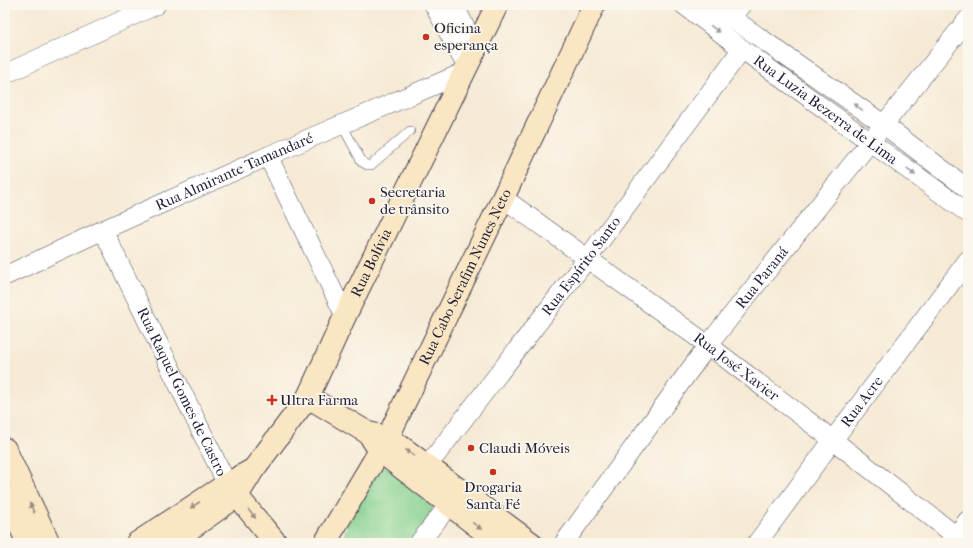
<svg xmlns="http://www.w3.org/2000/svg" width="973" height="548" font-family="'IM FELL French Canon',serif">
<rect width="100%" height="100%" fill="#fbf7ec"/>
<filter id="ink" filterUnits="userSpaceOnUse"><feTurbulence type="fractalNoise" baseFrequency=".025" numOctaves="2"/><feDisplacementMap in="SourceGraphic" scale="8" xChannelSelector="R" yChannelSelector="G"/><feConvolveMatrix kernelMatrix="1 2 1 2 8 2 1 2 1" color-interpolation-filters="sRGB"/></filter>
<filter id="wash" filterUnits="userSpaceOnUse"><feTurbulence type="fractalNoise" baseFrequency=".012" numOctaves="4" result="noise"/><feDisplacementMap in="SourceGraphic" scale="16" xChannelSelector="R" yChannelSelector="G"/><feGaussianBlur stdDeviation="0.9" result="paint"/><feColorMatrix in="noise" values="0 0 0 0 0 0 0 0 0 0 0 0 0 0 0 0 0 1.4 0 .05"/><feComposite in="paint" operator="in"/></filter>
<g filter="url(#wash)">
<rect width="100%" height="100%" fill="#f6ead5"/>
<path fill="#85d08e" stroke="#547964" d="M382 463 432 505V512L412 543H349L345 534 347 525Z"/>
</g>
<g filter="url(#ink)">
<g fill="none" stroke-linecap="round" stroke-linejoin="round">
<g stroke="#424052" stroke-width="10">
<path id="lane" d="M342 125 362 162 367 165H371L410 131"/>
</g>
<g stroke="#424052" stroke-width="20">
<g id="street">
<path d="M434 5 467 67"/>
<path d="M454 5 476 49"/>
<path id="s1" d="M684 5 742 49 968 213"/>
<path d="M713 5 883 124 968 189"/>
<path d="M731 18 741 5"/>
<path d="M5 74 156 5"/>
<path d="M268 156 345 316"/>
<path id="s2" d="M503 198 708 345 833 440 965 543"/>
<path id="s3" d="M103 230 227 484"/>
<path id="s4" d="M5 276 103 230 268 156 465 72"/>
<path id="s5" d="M419 477 587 259 742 49"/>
<path d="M419 543 449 505"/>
<path id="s6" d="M564 543 708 345 968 19"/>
<path id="s7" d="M757 543 833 440 968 260"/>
<path d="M950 543 968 520"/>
</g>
</g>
<g stroke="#424052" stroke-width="24">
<g id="secondary">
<path d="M308 397 368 433 388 437 531 543"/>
<path d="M372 439 380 451 499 543"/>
<path d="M5 449 49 543"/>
<path d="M228 485 276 543"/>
<path d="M5 495 28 543"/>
<path d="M137 543 227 484 252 470"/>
<path id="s8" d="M170 543 237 496 253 470 308 397 345 316 497 5"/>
<path id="s9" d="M325 543 388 437 503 198 594 5"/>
</g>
</g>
<use href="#lane" stroke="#fff" stroke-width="9"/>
<use href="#street" stroke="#fff" stroke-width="19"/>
<use href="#secondary" stroke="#fbe6c3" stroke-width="22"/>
</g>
<defs><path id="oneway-solid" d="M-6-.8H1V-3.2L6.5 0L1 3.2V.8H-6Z"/></defs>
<g fill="#9c9ca7">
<use href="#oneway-solid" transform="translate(715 29) rotate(37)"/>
<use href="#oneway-solid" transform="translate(858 107) rotate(-145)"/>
<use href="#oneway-solid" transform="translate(911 172) rotate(36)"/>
</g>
<g fill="#998e86">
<use href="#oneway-solid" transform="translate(410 453) rotate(-144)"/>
<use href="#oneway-solid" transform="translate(195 505) rotate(147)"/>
<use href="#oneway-solid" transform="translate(32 508) rotate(-115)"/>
<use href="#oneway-solid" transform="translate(252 514) rotate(50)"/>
<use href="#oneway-solid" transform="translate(477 526) rotate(37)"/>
</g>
</g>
<g fill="#c8321e" stroke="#fbf7ec" stroke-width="1.5">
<circle cx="426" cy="37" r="4"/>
<circle cx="372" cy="201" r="4"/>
<path d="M270 394h4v4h4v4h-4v4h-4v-4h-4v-4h4z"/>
<circle cx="471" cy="448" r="4"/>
<circle cx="493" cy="472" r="4"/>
</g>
<g text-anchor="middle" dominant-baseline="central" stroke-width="3.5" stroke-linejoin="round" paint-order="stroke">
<g font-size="15" fill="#22223b" stroke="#fbf7ec" text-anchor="start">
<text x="434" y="28">Oficina<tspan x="434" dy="17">esperança</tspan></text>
<text x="380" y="192">Secretaria<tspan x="380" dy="17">de trânsito</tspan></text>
<text x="280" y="400">Ultra Farma</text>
<text x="479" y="448">Claudi Móveis</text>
<text x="493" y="487" text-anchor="middle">Drogaria<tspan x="493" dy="17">Santa Fé</tspan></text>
</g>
<g font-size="15" fill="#22223b" stroke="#fbf7ec">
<text stroke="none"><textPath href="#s1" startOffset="176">Rua Luzia Bezerra de Lima</textPath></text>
<text stroke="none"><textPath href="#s4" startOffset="252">Rua Almirante Tamandaré</textPath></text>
<text stroke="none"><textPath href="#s8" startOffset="352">Rua Bolívia</textPath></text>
<text stroke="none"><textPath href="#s5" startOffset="266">Rua Espírito Santo</textPath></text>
<text stroke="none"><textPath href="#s9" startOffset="301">Rua Cabo Serafim Nunes Neto</textPath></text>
<text stroke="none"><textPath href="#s6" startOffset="331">Rua Paraná</textPath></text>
<text stroke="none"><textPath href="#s2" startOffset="288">Rua José Xavier</textPath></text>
<text stroke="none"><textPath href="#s3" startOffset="180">Rua Raquel Gomes de Castro</textPath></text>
<text stroke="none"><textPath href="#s7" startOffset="176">Rua Acre</textPath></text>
</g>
</g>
<rect width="973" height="548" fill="none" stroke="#fbf7ec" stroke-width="20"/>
</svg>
